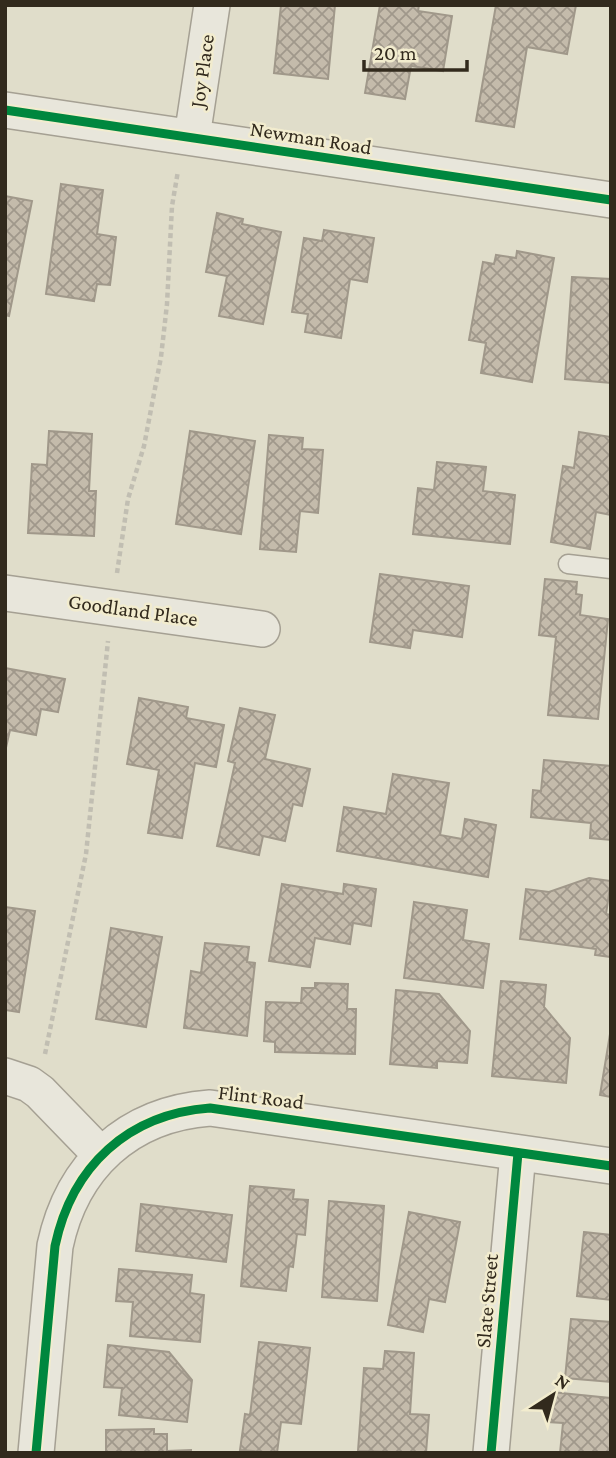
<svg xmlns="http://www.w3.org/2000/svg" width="616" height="1458" font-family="'Crimson Pro',serif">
<defs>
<pattern id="building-cross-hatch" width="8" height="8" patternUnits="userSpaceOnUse" patternTransform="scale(1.75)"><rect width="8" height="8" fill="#c4bbab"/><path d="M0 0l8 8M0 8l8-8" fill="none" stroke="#a0988b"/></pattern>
</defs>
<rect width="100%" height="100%" fill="#e0ddca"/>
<path fill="url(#building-cross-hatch)" stroke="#a0988a" stroke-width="2" d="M281 5H335L328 79 274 73Z
M380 5H419L418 11 452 16 443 71 411 66 405 99 365 93Z
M496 5H576L567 54 527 47 514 127 476 121Z
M61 184 103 190 97 234 116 237 110 285 97 284 94 301 46 294Z
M5 196 32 201 9 316 5 315Z
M217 213 243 219 242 224 281 232 263 324 219 316 227 276 206 272Z
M324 230 374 238 367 282 350 279 341 338 305 332 308 314 292 312 304 238 322 241Z
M517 251 554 258 532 382 481 373 486 343 469 340 483 262 494 264 496 255 516 258Z
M572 277 611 279V383L565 379Z
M49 431 92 434 89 491H96L94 536 28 533 32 464 47 465Z
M190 431 255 441 241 534 176 524Z
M579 432 611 437V515L596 512 590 549 551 542 563 466 574 468Z
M269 435 303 438 302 449 323 450 318 513 300 511 296 552 260 549Z
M437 462 486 467 483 491 515 495 510 544 413 534 418 488 434 490Z
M380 574 469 586 462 637 413 630 410 648 370 642Z
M545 579 577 582 576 594 582 595 580 615 608 619 598 719 548 715 556 637 539 635Z
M5 668 65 679 58 712 41 709 36 735 10 730 5 752Z
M139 698 188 707 186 718 224 725 216 767 195 763 182 838 148 833 159 770 127 764Z
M240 708 275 715 265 759 310 769 302 806 293 804 285 841 263 836 259 855 217 846 235 763 228 761Z
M544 760 611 766V840L590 838 591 823 531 817 533 790 541 791Z
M393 774 449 783 440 835 462 839 465 819 496 825 488 877 337 851 344 807 386 814Z
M589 878 611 881 606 914 611 915V957L595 955 596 949 520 939 526 889 549 892Z
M282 884 343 894 344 884 376 889 371 926 353 923 350 944 315 938 310 967 269 961Z
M414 902 467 910 463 940 489 944 483 988 404 978Z
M5 907 35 911 19 1012 5 1010Z
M111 928 162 937 146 1027 96 1019Z
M205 943 249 947 247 962 255 963 247 1036 184 1028 191 971 201 973Z
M501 981 546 985 544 1007 570 1038 566 1083 492 1076Z
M315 983 348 984 347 1009H356L355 1054 275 1052V1042L264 1041 266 1002 301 1003 302 988H315Z
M396 990 439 994 470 1031 467 1063 437 1061V1068L390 1064Z
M611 1028V1097L600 1095Z
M250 1186 294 1190 293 1199 308 1200 305 1235 297 1234 293 1267 289 1266 286 1291 241 1286Z
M329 1201 384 1206 377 1301 322 1297Z
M141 1204 232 1215 226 1262 136 1251Z
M409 1212 460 1222 445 1302 429 1299 423 1332 388 1325Z
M584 1232 611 1235V1300L577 1296Z
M119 1269 192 1275 190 1293 204 1295 200 1342 130 1336 133 1302 116 1301Z
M571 1319 611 1322V1382L565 1378Z
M259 1342 310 1348 301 1424 281 1422 277 1453 240 1450 245 1414 250 1415Z
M108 1345 169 1352 192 1380 187 1422 119 1415 122 1388 104 1387Z
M385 1351 414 1353 410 1414 429 1415 426 1453 358 1451 364 1368 383 1369Z
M551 1392 610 1398 611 1453H560L563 1423 548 1422Z
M154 1429V1434H167V1451L191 1450V1453H106V1430Z"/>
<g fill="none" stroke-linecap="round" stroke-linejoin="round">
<g stroke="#a5a093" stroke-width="21">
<path id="lane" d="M568 564 611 569"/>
</g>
<g stroke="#a5a093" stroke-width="38">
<path id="street" d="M5 110 611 200
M192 137 212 5
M5 593 262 629
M5 1076 29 1084 40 1092 101 1155
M36 1453 55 1246C72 1166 128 1114 210 1108L611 1166
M491 1453 518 1153"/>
</g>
<path stroke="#c1beb2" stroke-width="4.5" stroke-dasharray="5 3.5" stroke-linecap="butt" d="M117 573 128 499 144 446 161 357 167 304 172 206 178 171
M45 1054 86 854 108 641"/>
<use href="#lane" stroke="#e8e6db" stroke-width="18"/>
<use href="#street" stroke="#e8e6db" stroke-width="35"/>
<g stroke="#f2ecce" stroke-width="13">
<path id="cycleway" d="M5 110 611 200
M36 1453 55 1246C72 1166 128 1114 210 1108L611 1166
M491 1453 518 1153"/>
</g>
<use href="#cycleway" stroke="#00873e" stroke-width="9"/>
</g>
<g text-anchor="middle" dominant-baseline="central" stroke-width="5" stroke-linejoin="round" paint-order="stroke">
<g font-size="21" fill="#322a1d" stroke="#f2ecce">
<text transform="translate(202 71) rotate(-82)">Joy Place</text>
<text transform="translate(311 138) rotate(9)">Newman Road</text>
<text transform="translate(133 610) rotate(8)">Goodland Place</text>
<text transform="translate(261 1097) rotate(7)">Flint Road</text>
<text transform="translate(487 1301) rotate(-85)">Slate Street</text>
</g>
</g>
<rect width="616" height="1458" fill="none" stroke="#322a1d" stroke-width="14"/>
<g transform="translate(553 1395) rotate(36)" stroke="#f2ecce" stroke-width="5" paint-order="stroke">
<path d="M0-5L12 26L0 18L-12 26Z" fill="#322a1d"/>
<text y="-10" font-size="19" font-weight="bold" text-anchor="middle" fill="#322a1d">N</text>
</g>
<path d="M364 60v10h103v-10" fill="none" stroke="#322a1d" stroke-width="3.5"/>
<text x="374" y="60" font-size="21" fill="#322a1d" stroke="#f2ecce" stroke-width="5" paint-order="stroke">20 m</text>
</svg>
